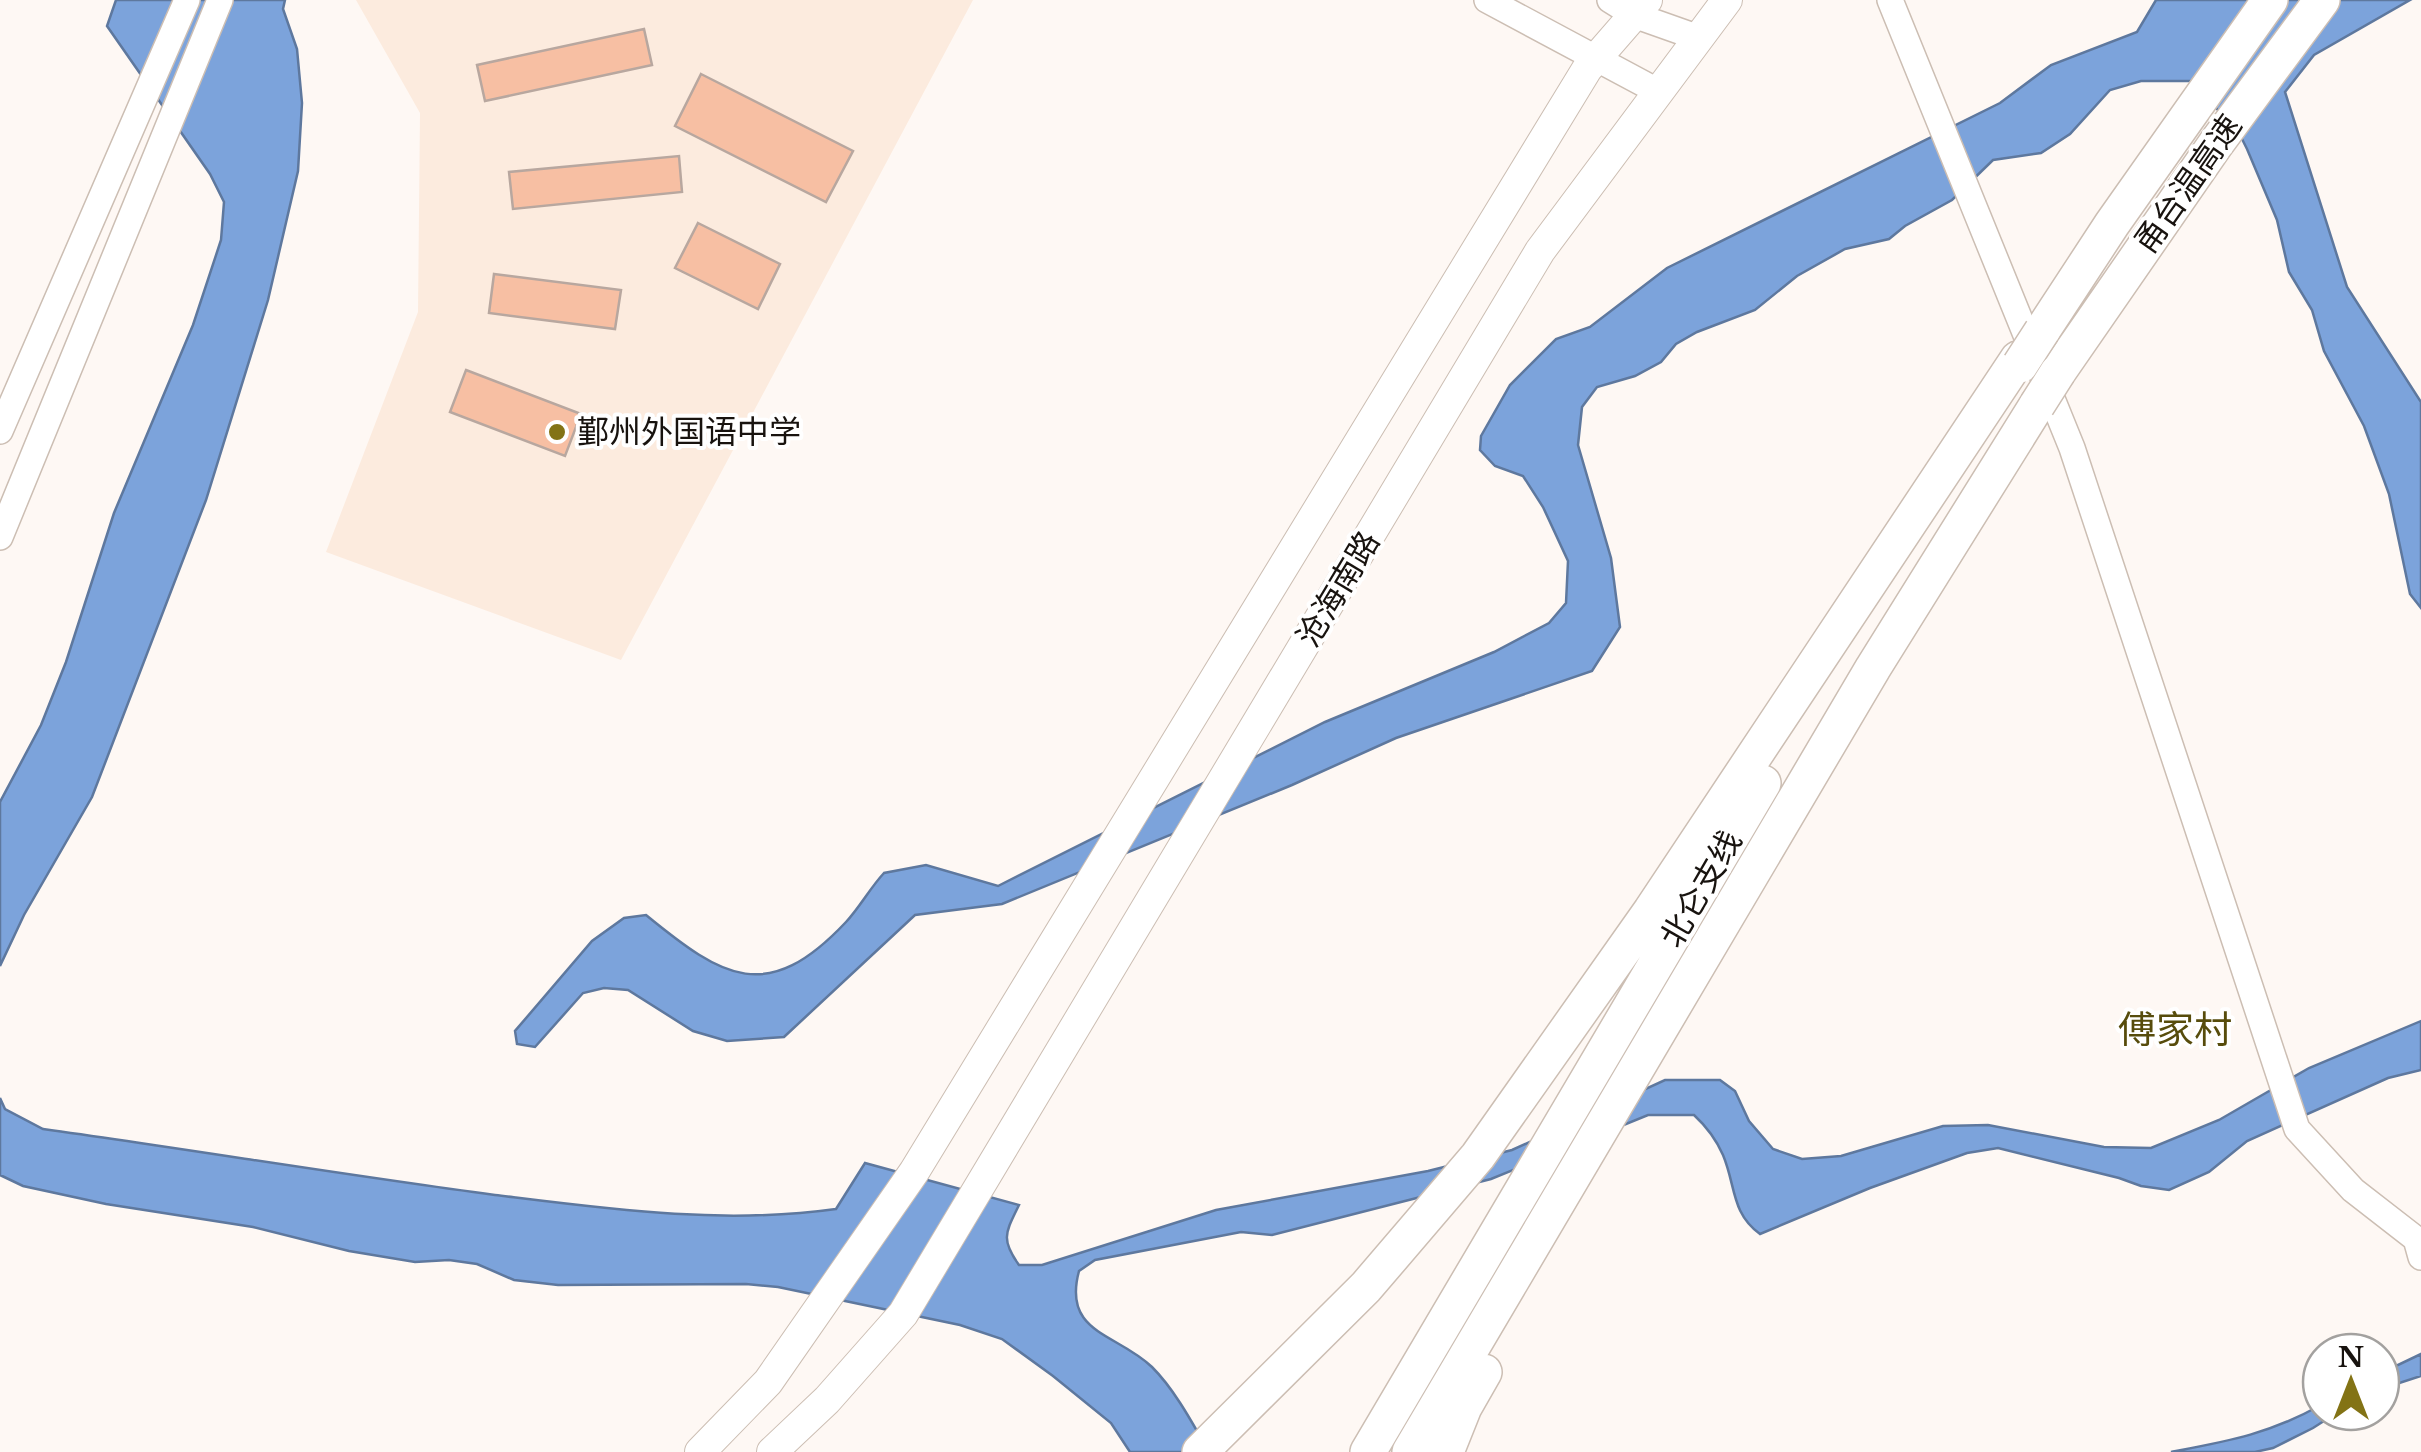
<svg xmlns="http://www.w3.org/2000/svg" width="2421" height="1452" font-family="'Libre Baskerville','Noto Sans SC',serif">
<rect width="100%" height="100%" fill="#fef8f4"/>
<path fill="#fcebde" d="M356 0H973L621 660 326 552 418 312 420 113Z"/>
<path fill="#7ca3db" stroke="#5e789e" stroke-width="2.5" d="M116 0H285L283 9 297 49 302 103 298 171 268 300 206 500 92 797 24 915 0 966V802L41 725 66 662 114 513 193 325 221 240 224 202 210 174 107 26Z
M2156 0H2410L2314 55 2285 92 2347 287 2421 402V608L2410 594 2389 494 2364 426 2324 351 2312 310 2289 272 2277 220 2247 149 2238 131 2190 81H2141L2110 90 2070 134 2041 153 1993 160 1952 200 1905 226 1889 239 1845 249 1797 276 1755 310 1697 332 1676 344 1661 362 1635 376 1597 387 1582 407 1578 445 1611 558 1620 627 1592 671 1396 738 1292 785 1002 904 915 915 784 1037 727 1041 693 1031 628 990 604 988 583 993 535 1047 517 1044 515 1031 592 941 624 918 646 915C723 978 767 1006 846 922 860 907 870 888 884 873L926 865 998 886 1325 722 1494 652 1549 623 1566 603 1568 561 1543 507 1523 476 1495 466 1480 450 1481 436 1510 385 1556 339 1590 327 1667 268 2000 103 2051 65 2137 32Z
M2421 1021V1070L2388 1078 2247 1141 2209 1172 2169 1190 2141 1186 2119 1178 1998 1148 1967 1153 1870 1188 1760 1234C1731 1213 1736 1186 1723 1155 1716 1139 1707 1127 1694 1115H1648L1491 1179 1272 1235 1241 1232 1095 1260 1079 1271C1062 1334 1117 1333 1152 1367 1175 1390 1193 1424 1209 1452H1130L1111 1423 1053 1376 1002 1339 960 1325 778 1287 746 1284 558 1285 514 1280 477 1264 449 1260 415 1262 349 1251 253 1227 106 1204 23 1186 0 1175V1098L5 1109 43 1129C194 1150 344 1175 495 1195 608 1209 722 1225 836 1209L865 1163 1019 1205C1006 1232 1000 1239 1019 1265H1042L1216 1210 1428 1171 1512 1150 1665 1080H1720L1735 1091 1749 1121 1773 1149 1802 1159 1841 1156 1943 1126 1988 1125 2104 1147 2151 1148 2219 1120 2309 1068Z
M2421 1354V1376L2381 1389V1373Z
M2321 1405V1412H2338L2313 1428 2273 1448 2255 1452H2171C2229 1441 2269 1434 2321 1405Z"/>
<path fill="#f7bfa3" stroke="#b8a79f" stroke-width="2.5" d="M644 29 652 65 485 101 477 65Z
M701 74 853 151 826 202 675 126Z
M679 156 682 192 513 209 509 172Z
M698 223 780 264 758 309 675 268Z
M494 274 621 290 615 329 489 313Z
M466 370 581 414 565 456 450 412Z"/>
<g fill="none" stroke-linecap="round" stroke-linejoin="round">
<g stroke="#ccbeb3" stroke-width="28">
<path id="minor" d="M1487 0 1659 92
M1610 0 1634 15 1699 38
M1890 0 2072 448 2297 1129 2353 1190 2416 1239 2421 1257
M0 431 187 0
M0 537 220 0"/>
</g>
<g stroke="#ccbeb3" stroke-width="32">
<path id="major" d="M700 1452 768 1382 914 1172 1587 69 1647 0
M772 1452 827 1400 903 1314 1540 251 1727 0"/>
</g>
<g stroke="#ccbeb3" stroke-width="38">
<path id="highway" d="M2042 331 2112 224 2270 0
M2058 372 2215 145 2322 0
M1200 1452 1366 1287 1478 1156 1651 911 2018 359
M1368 1452 1763 783
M1410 1452 1873 668 2037 405
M1446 1452 1464 1407 1484 1372"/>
</g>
<use href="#minor" stroke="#fff" stroke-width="25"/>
<use href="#major" stroke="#fff" stroke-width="30"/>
<use href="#highway" stroke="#fff" stroke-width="35"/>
<g stroke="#ccbeb3" stroke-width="38" stroke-linecap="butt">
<path id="highway-bridge" d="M2020 365 2042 331
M2037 405 2058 372"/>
</g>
<use href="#highway-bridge" stroke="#fff" stroke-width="35"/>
</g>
<circle fill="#837315" stroke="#fff" stroke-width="4" cx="557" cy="432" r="10"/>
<g text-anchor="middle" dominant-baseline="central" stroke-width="8" stroke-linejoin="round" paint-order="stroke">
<g font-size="32" fill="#18130f" stroke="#fff">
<text transform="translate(2188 184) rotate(-55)">甬台温高速</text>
<text transform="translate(1338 589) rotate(-59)">沧海南路</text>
<text transform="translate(1701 889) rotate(-60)">北仑支线</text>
</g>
<g font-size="32" fill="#18130f" stroke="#fff" text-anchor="start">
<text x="577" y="432">鄞州外国语中学</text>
</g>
<g font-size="38" fill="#574c0c" stroke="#fff">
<text x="2175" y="1029">傅家村</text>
</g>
</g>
<g transform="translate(2351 1382)"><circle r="48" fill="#ffffff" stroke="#a3a19f" stroke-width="2.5"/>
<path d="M0-8L18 38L0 25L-18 38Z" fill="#837315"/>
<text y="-15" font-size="28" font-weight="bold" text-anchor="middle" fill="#18130f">N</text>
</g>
</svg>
